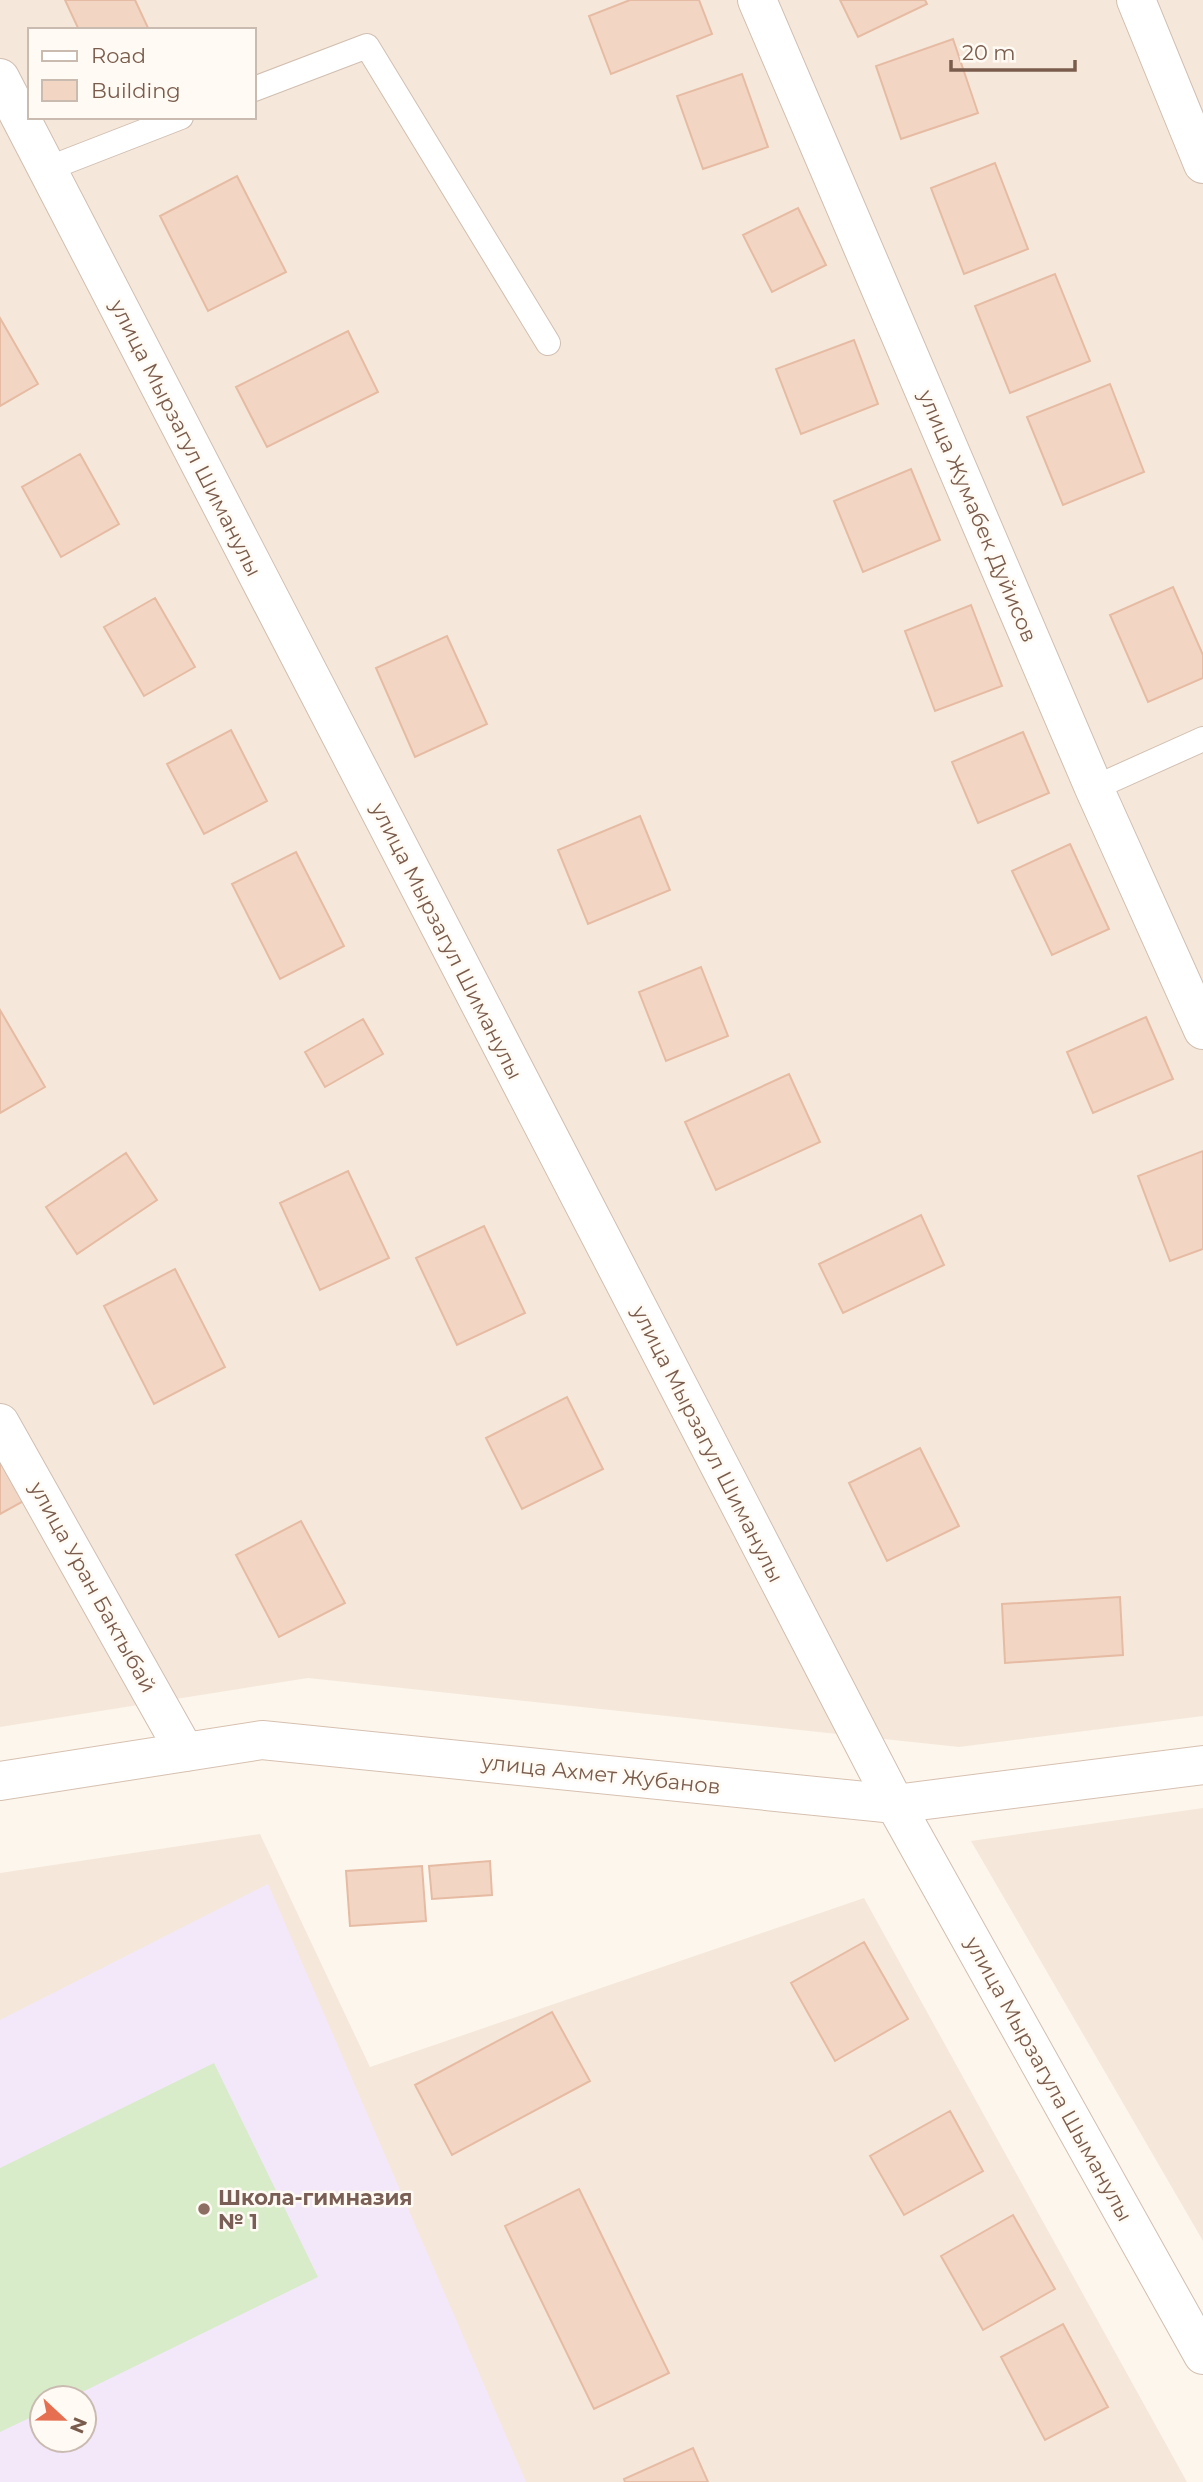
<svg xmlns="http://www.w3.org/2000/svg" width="1203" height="2482" font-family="Montserrat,sans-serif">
<rect width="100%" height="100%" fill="#fdf6ec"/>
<path fill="#f5e8da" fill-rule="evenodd" d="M0 0H1203V1716L959 1747 308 1678 0 1727ZM30 30H254V117H30Z
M1203 1808V2241L971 1841Z
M260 1834 370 2067 864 1898 1187 2482H0V1873ZM42 2398H84V2440H42Z"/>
<path fill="#f3e8fa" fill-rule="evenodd" d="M268 1884 526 2482H0V2020ZM42 2398H84V2440H42Z"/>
<path fill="#d8ecc9" d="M214 2063 318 2277 70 2398H42V2412L0 2432V2168Z"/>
<path fill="#f3d5c3" stroke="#e6bba3" stroke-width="2" d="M65 0H135L149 30H79Z
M630 0H699L712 34 611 74 589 16Z
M840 0H925L927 4 858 37Z
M953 39 978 113 901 139 876 66Z
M742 74 768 147 703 169 677 96Z
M995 163 1028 249 964 274 931 188Z
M237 176 286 272 208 311 160 216Z
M798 208 826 265 772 292 743 235Z
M1055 274 1090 361 1010 393 975 306Z
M0 318 38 384 0 406Z
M348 331 378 392 267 447 236 387Z
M854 340 878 404 801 434 776 369Z
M1110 384 1144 472 1063 505 1027 417Z
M80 454 119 524 61 557 22 487Z
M911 469 940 540 863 572 834 501Z
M1173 587 1203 655V678L1148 702 1110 615Z
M155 598 195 667 144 696 104 627Z
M971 605 1002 686 935 711 905 631Z
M447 636 487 724 415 757 376 668Z
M231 730 267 801 204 834 167 764Z
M1023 732 1049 793 978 823 952 762Z
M640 816 670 890 588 924 558 850Z
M1070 844 1109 929 1052 955 1012 871Z
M296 852 344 946 280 979 232 884Z
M701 967 728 1036 666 1061 639 992Z
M0 1010 45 1087 0 1113Z
M1146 1017 1173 1079 1093 1113 1067 1052Z
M363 1019 383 1054 325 1087 305 1052Z
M789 1074 820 1142 716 1190 685 1122Z
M1203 1151V1249L1170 1261 1138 1176Z
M126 1153 157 1200 77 1254 46 1207Z
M348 1171 389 1258 320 1290 280 1203Z
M921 1215 944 1265 843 1313 819 1264Z
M484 1226 525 1313 457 1345 416 1258Z
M175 1269 225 1367 154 1404 104 1306Z
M567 1397 603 1469 522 1509 486 1438Z
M920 1448 959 1526 887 1561 849 1483Z
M0 1451 27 1499 0 1514Z
M301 1521 345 1603 279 1637 236 1555Z
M1120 1597 1123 1655 1005 1663 1002 1604Z
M490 1861 492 1895 432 1899 429 1866Z
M422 1866 426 1921 350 1926 346 1871Z
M864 1942 908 2019 835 2061 791 1983Z
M552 2012 590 2081 452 2155 415 2085Z
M950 2111 983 2171 904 2215 870 2156Z
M579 2189 669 2373 594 2409 505 2226Z
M1013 2215 1055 2289 983 2330 941 2256Z
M1063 2324 1108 2407 1045 2440 1001 2357Z
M693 2448 708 2482H625L624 2479Z"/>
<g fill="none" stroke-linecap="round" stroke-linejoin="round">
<g stroke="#d1beb0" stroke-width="26">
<path id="lane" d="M254 89 367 46 548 343
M47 169 181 117
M1094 788 1203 739"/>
</g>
<g stroke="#d1beb0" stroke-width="40">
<path id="street" d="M757 0 1094 788 1203 1030
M1136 0 1203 164
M0 78 895 1804 1203 2355
M0 1423 185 1752"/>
</g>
<g stroke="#d6c0b0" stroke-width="40">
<path id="secondary" d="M0 1781 262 1740 895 1804 1203 1765"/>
</g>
<use href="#lane" stroke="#fff" stroke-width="24"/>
<use href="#street" stroke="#fff" stroke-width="38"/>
<use href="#secondary" stroke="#fff" stroke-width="38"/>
</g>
<circle fill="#8d6e63" stroke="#fffaf3" stroke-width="2.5" cx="204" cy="2209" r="7"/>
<g text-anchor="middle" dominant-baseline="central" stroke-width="5" stroke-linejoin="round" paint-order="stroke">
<g font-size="21" fill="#7a5c4d" stroke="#fffaf3">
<text transform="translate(186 438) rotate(63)">улица Мырзагул Шиманулы</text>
<text transform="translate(978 516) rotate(67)">улица Жумабек Дуйисов</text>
<text transform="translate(447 941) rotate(63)">улица Мырзагул Шиманулы</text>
<text transform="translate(708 1444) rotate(63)">улица Мырзагул Шиманулы</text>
<text transform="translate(93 1587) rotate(61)">улица Уран Бактыбай</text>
<text transform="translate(601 1774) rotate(6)">улица Ахмет Жубанов</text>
<text transform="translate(1049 2079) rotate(61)">улица Мырзагула Шыманулы</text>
</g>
<g font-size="21" font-weight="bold" fill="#785e54" stroke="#fffaf3" text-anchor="start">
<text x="218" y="2197">Школа-гимназия<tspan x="218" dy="24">№ 1</tspan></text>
</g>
</g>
<rect x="28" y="28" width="228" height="91" fill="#fffaf3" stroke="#cabbb1" stroke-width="2"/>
<rect x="42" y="51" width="35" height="10" fill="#ffffff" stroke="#cabbb1" stroke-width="2"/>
<text x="91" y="63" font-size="21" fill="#7a5c4d">Road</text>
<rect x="42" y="80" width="35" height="21" fill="#f3d5c3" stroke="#cabbb1" stroke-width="2"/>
<text x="91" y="98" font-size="21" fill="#7a5c4d">Building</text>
<g transform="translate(63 2419) rotate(112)"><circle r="33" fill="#fffaf3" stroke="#cabbb1" stroke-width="2"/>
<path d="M0-5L12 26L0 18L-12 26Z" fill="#e76f51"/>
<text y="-10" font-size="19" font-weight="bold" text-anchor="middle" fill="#7a5c4d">N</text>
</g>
<path d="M951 60v10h124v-10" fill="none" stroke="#7a5c4d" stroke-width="3.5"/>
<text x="962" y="60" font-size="21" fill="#7a5c4d" stroke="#fffaf3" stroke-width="5" paint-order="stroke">20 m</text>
</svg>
